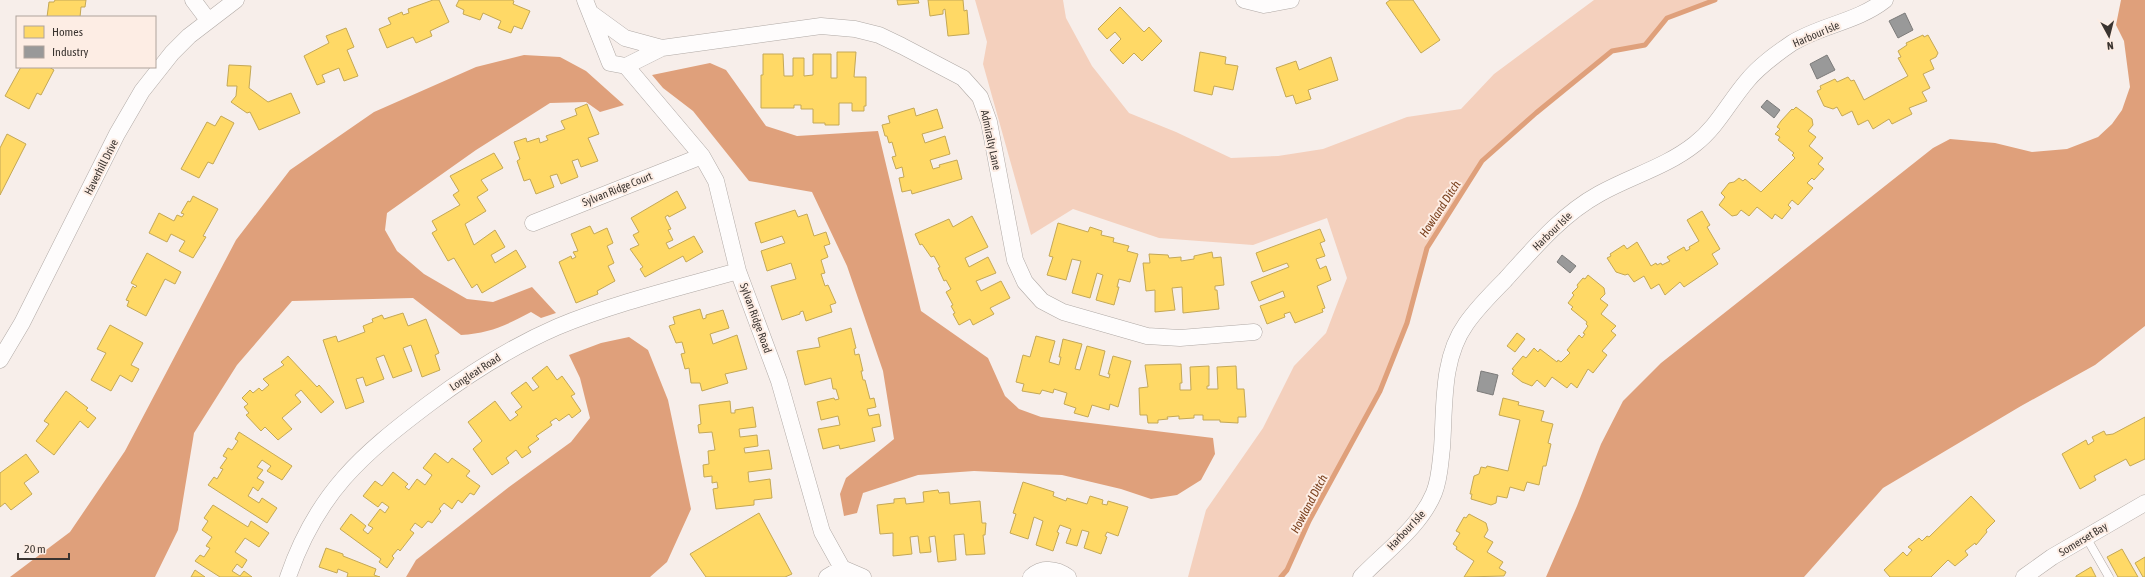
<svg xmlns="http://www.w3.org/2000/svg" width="2145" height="577" font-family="'Asap Condensed',sans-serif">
<rect width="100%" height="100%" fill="#f7eeea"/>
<path fill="#f4d0bd" d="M975 0H1063L1066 18 1092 66 1129 113 1176 132 1231 158 1278 156 1323 149 1407 117 1461 109 1494 74 1594 0H1715L1667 18 1645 45 1612 51 1536 113 1482 161 1427 248 1407 323 1380 391 1309 521 1287 570 1281 577H1188L1206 510 1263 428 1294 366 1326 333 1347 278 1327 218 1253 245 1159 238 1073 209 1031 235 983 64 987 42Z"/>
<path fill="#dfa07b" d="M2121 0H2145V326L2095 365 2021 406 1883 488 1804 577H1546L1577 506 1601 444 1623 401 1661 363 1933 148 1950 139 1995 143 2032 152 2067 149 2098 137 2112 124 2122 110 2130 87 2124 41 2116 25Z
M524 55 560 57 586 71 624 105 600 112 586 102 550 103 476 150 387 213 385 230 397 251 424 274 467 299 493 302 532 287 556 313 541 318 531 312C505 326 489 333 461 335L413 298 292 301 237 365 194 433 178 530 155 577H10L70 532 125 451 236 240 290 170 374 112 476 67Z
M710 63 726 70 766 126 797 136 878 131 921 311 988 358 1005 396 1019 409 1041 417 1213 438 1215 454 1201 480 1177 495 1151 499 1121 489 1062 475 974 471 918 475 863 493 857 513 844 516 840 494 846 478 894 439 883 371 847 266 812 192 749 181 693 111 663 88 652 75Z
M629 337 648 350 668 400 691 509 667 562 650 577H406L416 560 509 487 571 442 590 418 580 378 569 355 601 343Z"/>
<path fill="#ffd966" stroke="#c4a856" d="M55 0H86L85 7H81L80 17H47L49 2H54Z
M433 0H439L449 22 430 31 432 36 416 43 413 37 387 48 379 29 391 24 388 18 402 12 403 15 409 13 408 9Z
M459 0H512L514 1 513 4 530 11 522 29 514 26 511 33 498 28 501 21 483 13 480 20 463 14 464 10 456 6Z
M897 0H918L919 3 898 5Z
M928 0H963L964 11 967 10 969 34 948 36 945 9 943 10V14L930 16Z
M1390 0H1413L1440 40 1421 53 1386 3Z
M1120 7 1144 32 1149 27 1162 41 1142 61 1134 53 1123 64 1110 50 1121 39 1115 32 1107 39 1098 29Z
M346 28 354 47 347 50 358 76 344 81 339 68 322 75 325 82 317 85 304 56 329 43 326 36Z
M1923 35 1924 37 1928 35 1938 53 1936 57 1930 60 1934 69 1923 74 1930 88 1922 92 1927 101 1909 108 1912 114 1892 124 1889 119 1873 129 1868 120 1858 125 1852 111 1842 116 1837 107 1833 109 1824 106 1817 91 1821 89 1820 86 1835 79 1837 82 1848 77 1851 81 1854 80 1864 100 1908 76 1898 58 1901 57 1898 51 1907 45 1906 43Z
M837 52H856L854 77H866V106H864V111H852V103H839V125H825V123H813V109H801V105H794V108H761V75H763V54H783L784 76H793V58H804V76L813 75V54H831V78H837Z
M1200 52 1226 57 1225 64 1238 66 1233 90 1214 86 1212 95 1194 91Z
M1331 57 1338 80 1308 90 1311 99 1296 104 1293 95 1286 97 1276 68 1296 61 1299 70Z
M229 65 251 66 249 88 268 102 291 93 300 113 259 130 250 112 247 113 231 102 236 96 237 86H227Z
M21 67H49L54 70 41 95 37 93 29 109 5 96Z
M587 104 599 134 588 138 598 161 581 167 578 159 572 161 578 177 561 184 557 174 550 176 554 187 536 194 530 179 524 181 517 161 520 159 514 142 526 138 527 142 539 138 540 143 548 140 546 136 565 129 561 121 577 115 575 109Z
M1796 107 1812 119 1813 125 1808 131 1816 137 1809 146 1823 158 1818 164 1824 169 1814 180 1812 178 1807 183 1813 188 1798 205 1792 200 1788 205 1791 208 1782 219 1775 214 1772 219 1757 207 1749 216 1741 210 1737 215 1732 216 1719 205 1725 197 1721 193 1729 183 1734 182 1739 178 1743 181 1745 179 1761 192 1795 158 1792 155 1794 153 1778 140 1780 137 1775 134 1780 129 1777 127 1781 121 1792 109 1793 110Z
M914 108 916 116 937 109 943 128 922 134 925 143 945 136 950 154 930 160 933 169 940 167 939 165 957 160 962 179 912 194 911 190 902 192 899 178 904 177 902 167 896 169 892 157 896 156 892 142 889 143 887 136H885L882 125 890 123 888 116Z
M221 116 234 123 213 164 208 162 199 178 181 169 207 122 215 126Z
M7 134 26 144 0 195V148Z
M494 153 503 168 481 180 488 190 477 197 486 211 465 224 474 245 495 230 505 247 491 255 495 263 516 250 526 267 482 293 477 284 472 288 454 258 448 261 432 233 437 230 432 221 460 205 453 195 459 191 450 176Z
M677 191 686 208 669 217 668 215 665 217 671 229 668 230 673 240 666 243 669 249 694 236 703 252 686 262 683 256 645 277 640 269 643 267 630 249 639 245 633 235 639 232 631 218Z
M193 196 218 209 203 236 206 237 193 258 179 251 185 241 171 234 167 242 149 233 159 213 174 221 177 215 182 217 184 214 181 213 188 201 190 202Z
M795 210 798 217 807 214 814 236 826 232 830 244 824 246 828 257 821 260 825 273 821 274 825 286 828 285 836 303 830 305 832 312 806 321 803 311 800 312V314L782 320 771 286 796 279 791 263 767 271 761 251 785 243 782 236 761 243 755 223Z
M1702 211 1710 225 1707 227 1720 249 1712 254 1718 264 1684 287 1680 282 1665 295 1659 284 1651 289 1644 276 1634 282 1628 274 1625 275 1616 272 1607 258 1611 256 1610 254 1624 245 1627 249 1637 242 1651 266 1656 263 1657 265 1661 263 1662 265 1670 261 1667 257 1684 247 1686 251 1690 249 1689 247 1699 241 1687 220Z
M972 216 988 247 965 258 969 267 988 257 996 273 976 281 981 291 1001 281 1010 298 990 308 994 314 973 325 970 319 959 325 953 314 955 313 951 306 953 305 946 292 951 289 946 280 944 281 938 268 940 267 934 256 931 257 922 244 920 245 915 234 949 219 953 227Z
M1058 223 1088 232 1090 227 1102 231 1101 235 1114 238 1113 242 1129 246 1127 251 1138 254 1130 282 1119 279 1117 287H1119L1114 305 1096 300 1103 275 1097 273 1090 298 1072 293 1081 261 1072 259 1066 280 1047 275 1053 257 1049 256Z
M590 226 594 234 607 228 613 243 607 246 614 263 608 266 615 281 597 291 598 294 576 303 559 262 571 256 572 259 576 257 573 252 578 251 571 234Z
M1320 229 1325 241 1320 243 1325 256 1316 259 1320 269 1326 266 1331 280 1317 286 1325 308 1322 309 1323 312 1295 323 1290 312 1284 314 1285 317 1267 324 1260 306 1285 297 1283 291 1259 301 1251 282 1289 267 1287 263 1263 272 1256 253Z
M1212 252 1213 258 1221 257 1224 285 1215 286V290H1217L1219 309 1183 313 1182 287 1172 288 1175 310 1155 312V290L1146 291 1143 263H1150L1149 254 1168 255 1169 258 1181 257V261L1194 259V256Z
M147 253 181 272 175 284 165 279 146 316 127 306 129 301 126 300 133 286 135 288 137 286 131 283Z
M1588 275 1604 288 1605 294 1600 299 1608 305 1601 314 1616 326 1611 331 1616 335 1602 351 1607 355 1593 373 1588 369 1577 388 1571 383 1567 388 1552 377 1545 387 1537 380 1532 386 1522 382 1512 374 1514 370 1512 369 1523 356 1526 358 1534 348 1538 352 1540 349 1557 362 1558 360 1561 362 1570 353 1567 350 1579 335 1582 338 1585 334 1583 333 1588 326 1586 324 1587 322 1571 309 1573 307 1568 303 1574 295 1572 293 1578 287 1577 285 1583 278 1585 279Z
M700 309 703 319 706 318V315L723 310 729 328 710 334 713 344 737 335 747 369 725 374 728 383 702 391 700 383H691L689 368 685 369 681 354 685 353 682 342 676 343 669 326 675 324 673 317Z
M403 313 408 326 426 319 439 353 435 355 440 370 422 377 411 345 403 348 412 371 393 378 384 355 376 358 384 379 366 386 363 377 356 379 364 402 346 409 323 340 336 336 338 342 365 332 363 326 373 322 372 319 382 315 384 319Z
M110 325 143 343 131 365 139 369 132 382 120 375 111 391 91 380 106 353 97 349Z
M851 328 856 348 854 349 855 355 859 354 863 371H861L863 380H865L870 399 874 398 876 407 867 409 869 416 879 414 881 426 872 428 875 441 840 449 839 445 823 449 818 429 840 425 838 416 821 420 817 402 834 398 835 400 839 399 836 389H833L831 378 805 385 797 351 820 347 818 338Z
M1517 333 1525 339 1515 352 1507 346Z
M1036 336 1055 341 1049 362 1059 365 1061 357H1059L1063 339 1082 344 1075 369 1080 370 1087 346 1105 351 1099 375 1109 378 1110 374H1108L1113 356 1131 361 1118 407 1110 404 1109 410 1092 405 1088 417 1074 413 1076 408 1064 404 1067 393 1054 389 1053 393 1042 390 1040 394 1022 391 1024 384 1016 382 1023 355 1030 357Z
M288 356 317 387 319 385 334 402 321 413 301 390 295 395 301 402 282 418 292 429 278 440 265 427 261 431 246 415 249 413 244 407 248 404 242 398 250 390 253 393 259 388 262 391 269 385 263 379 284 365 281 362Z
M1181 364 1182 383H1180V390H1191L1190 367 1209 366V386H1207V389H1218L1217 367 1236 366 1237 389H1244L1246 417H1238V423L1220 422V420H1203V415H1194V418L1179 419V416L1167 417 1168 419 1158 420V423H1148L1147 415H1140L1139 388 1148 387 1145 365Z
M547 366 557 380 562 376 575 394 571 396 581 411 572 418 569 414 559 421 556 418 550 422 552 425 536 436 539 439 528 447 531 452 522 458 516 450 506 458 509 463 492 475 473 449 482 441 468 422 495 401 510 421 518 415 515 412 522 407 511 393 526 382 533 391 539 387 532 378Z
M66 391 88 408 86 410 96 418 88 428 80 421 54 455 36 441 49 424 44 421Z
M1503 398 1519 402 1518 405 1544 411 1541 421 1553 424 1548 443 1551 444 1546 466H1543L1539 485 1527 482 1524 491 1510 487 1507 498 1497 496 1496 503 1491 505 1471 499 1472 494H1470L1474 476 1479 474 1481 467 1486 468 1487 466 1508 471 1520 420 1499 415Z
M730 401 731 413H735V410L753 407 756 427 739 429 740 437 757 435 758 446 744 448 745 453 769 450 772 469 748 472 749 482 770 479 772 498 754 500V505L716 509 713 489 718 488 717 482 712 483V476L704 477 703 465 709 464 708 451 715 450 712 432 699 433 698 425 701 424 699 405Z
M2145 417V459L2130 466 2126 459 2094 476 2096 480 2080 489 2062 454 2086 440 2088 445 2094 441 2092 437 2104 431 2106 435 2113 434Z
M239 432 292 466 282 480 267 471 271 466 262 460 257 467 263 470 257 478 264 482 258 491 253 487 248 496 259 503 262 498 277 508 267 523 208 485 214 477 217 479 223 469 220 468 227 458 223 456 228 448 232 450 238 441 235 439Z
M435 453 448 463 452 458 470 471 466 476 480 486 474 495 470 493 462 503 458 500 452 509 444 503 439 509 441 511 432 523 428 521 422 528 415 523 410 530 414 533 400 551 398 549 392 556 394 558 387 568 379 562 381 559 340 529 351 514 366 526 363 530 368 534 373 528 368 525 380 509 385 513 389 507 382 502 378 507 363 496 375 481 382 486 393 472 408 484 405 487 409 490 417 479 425 485 432 475 423 468Z
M26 454 39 472 24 483 32 494 11 510 5 503 0 507V473Z
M1023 482 1054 492 1053 496 1066 501 1067 498 1087 504 1090 496 1103 500 1102 504 1107 505 1108 501 1128 507 1118 536 1107 532 1105 536 1107 537 1101 554 1084 548 1089 532 1082 530 1077 546 1066 543 1071 529 1060 525 1057 532 1059 533 1053 551 1036 545 1043 521 1034 517 1028 539 1010 533 1016 514 1013 513Z
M938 490 939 493 949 492 950 504 980 501 982 523H986L985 535H983L985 554 966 555 964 534 954 535 956 560 938 562 935 536 929 537 931 552 920 553 918 536 910 537 912 554 893 556V533L880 534 877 505 894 503V499L905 498 906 504 924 502 923 492Z
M1971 496 1995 521 1986 530 1987 532 1976 545 1975 543 1965 551 1968 555 1955 566 1948 560 1931 577H1890L1884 570 1903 552 1907 556 1912 550 1908 547 1919 538 1922 541 1927 536 1929 537Z
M213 505 248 527 251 521 269 533 259 547 245 538 235 552 247 560 242 568 237 564 232 571 240 576 244 571 252 577H220L195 561 200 555 204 557 210 548 206 546 212 537 202 530 208 521 204 518Z
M759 513 792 574 785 577H706L690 554Z
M1469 514 1486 523 1488 530 1484 537 1493 542 1487 552 1503 562 1499 568 1506 572 1504 576 1464 577 1474 561 1456 549 1457 547 1453 544 1460 533 1456 531 1464 517 1466 518Z
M326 548 343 554V556L376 569 374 575 380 577H347L348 573 338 569 337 573 319 567Z
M2122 549 2138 577H2118L2107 557Z
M2145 557V577H2143L2135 563Z
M2091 567 2096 577H2076V576Z
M195 570 205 577H191Z"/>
<path fill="#999" stroke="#7c7b7a" d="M1905 13 1913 30 1898 38 1889 21Z
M1827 55 1835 70 1817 79 1810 64Z
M1767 100 1780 110 1774 118 1761 107Z
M1562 255 1576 266 1570 273 1557 262Z
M1481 371 1498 375 1493 395 1477 391Z"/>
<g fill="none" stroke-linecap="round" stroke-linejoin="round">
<path stroke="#dfa07b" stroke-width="5" d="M1281 577 1287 570 1309 521 1380 391 1407 323 1427 248 1482 161 1536 113 1612 51 1645 45 1667 18 1715 0"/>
<g stroke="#b0a9a5" stroke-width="9">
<path id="service" d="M2086 537 2109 577"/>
</g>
<g stroke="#b0a9a5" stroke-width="17">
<path id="minor" d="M193 0 208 20
M585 0 610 63 626 66 662 48
M1244 0 1264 5 1291 0
M592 14 625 38 662 48 821 26 855 29 879 35 902 46 963 78 980 97 989 122 1015 260 1025 282 1042 301 1063 312 1147 336 1180 338 1254 332
M626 66 702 156 716 181 738 271 779 381 822 532 842 568 863 577
M533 223 702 156
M0 360 22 323 117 134 142 91 172 53 189 36 236 0
M288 577C317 493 361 455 430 403 470 373 511 347 557 327 615 303 678 288 738 271
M827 577 842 568
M1031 577C1042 567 1056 568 1068 577
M1361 577C1386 551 1420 527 1434 493 1440 478 1440 464 1442 448 1445 407 1441 359 1466 324 1477 308 1491 294 1505 280 1534 248 1561 215 1599 194 1631 176 1666 167 1695 144 1717 127 1729 102 1747 81 1759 66 1776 54 1792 43 1821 25 1857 22 1885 0
M2024 577 2052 557 2145 503"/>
</g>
<use href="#service" stroke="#fefcfc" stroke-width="8"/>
<use href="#minor" stroke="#fefcfc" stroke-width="16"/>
</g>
<g text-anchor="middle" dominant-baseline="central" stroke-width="4" stroke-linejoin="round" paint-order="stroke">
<g font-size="11" fill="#3a3430" stroke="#fdede4">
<text transform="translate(1816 34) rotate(-23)">Harbour Isle</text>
<text transform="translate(991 140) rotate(78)">Admiralty Lane</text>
<text transform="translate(101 167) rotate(-63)">Haverhill Drive</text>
<text transform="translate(617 189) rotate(-22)">Sylvan Ridge Court</text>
<text transform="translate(1552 231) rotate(-44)">Harbour Isle</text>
<text transform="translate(756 318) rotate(70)">Sylvan Ridge Road</text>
<text transform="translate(475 372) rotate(-33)">Longleat Road</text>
<text transform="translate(1406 530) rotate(-47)">Harbour Isle</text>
<text transform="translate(2083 539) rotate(-31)">Somerset Bay</text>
</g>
<g font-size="12" font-style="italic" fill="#7a401d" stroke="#fdede4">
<text transform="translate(1440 209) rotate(-57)">Howland Ditch</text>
<text transform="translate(1309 504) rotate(-62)">Howland Ditch</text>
</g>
</g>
<rect x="16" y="16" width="140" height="52" fill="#fdede4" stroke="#afa39c"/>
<rect x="24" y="26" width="20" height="12" fill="#ffd966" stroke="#afa39c"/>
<text x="52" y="36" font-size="12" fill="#3a3430">Homes</text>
<rect x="24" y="46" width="20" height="12" fill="#999999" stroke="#afa39c"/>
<text x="52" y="56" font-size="12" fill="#3a3430">Industry</text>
<g transform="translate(2109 36) rotate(173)" stroke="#fdede4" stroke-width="3" paint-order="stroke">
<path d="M0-3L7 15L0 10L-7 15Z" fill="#3a3430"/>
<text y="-6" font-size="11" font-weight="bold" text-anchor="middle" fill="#3a3430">N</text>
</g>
<path d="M18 553v6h51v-6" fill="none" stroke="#3a3430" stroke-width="2"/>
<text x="24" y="553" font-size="12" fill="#3a3430" stroke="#fdede4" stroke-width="3" paint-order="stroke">20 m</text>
</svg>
